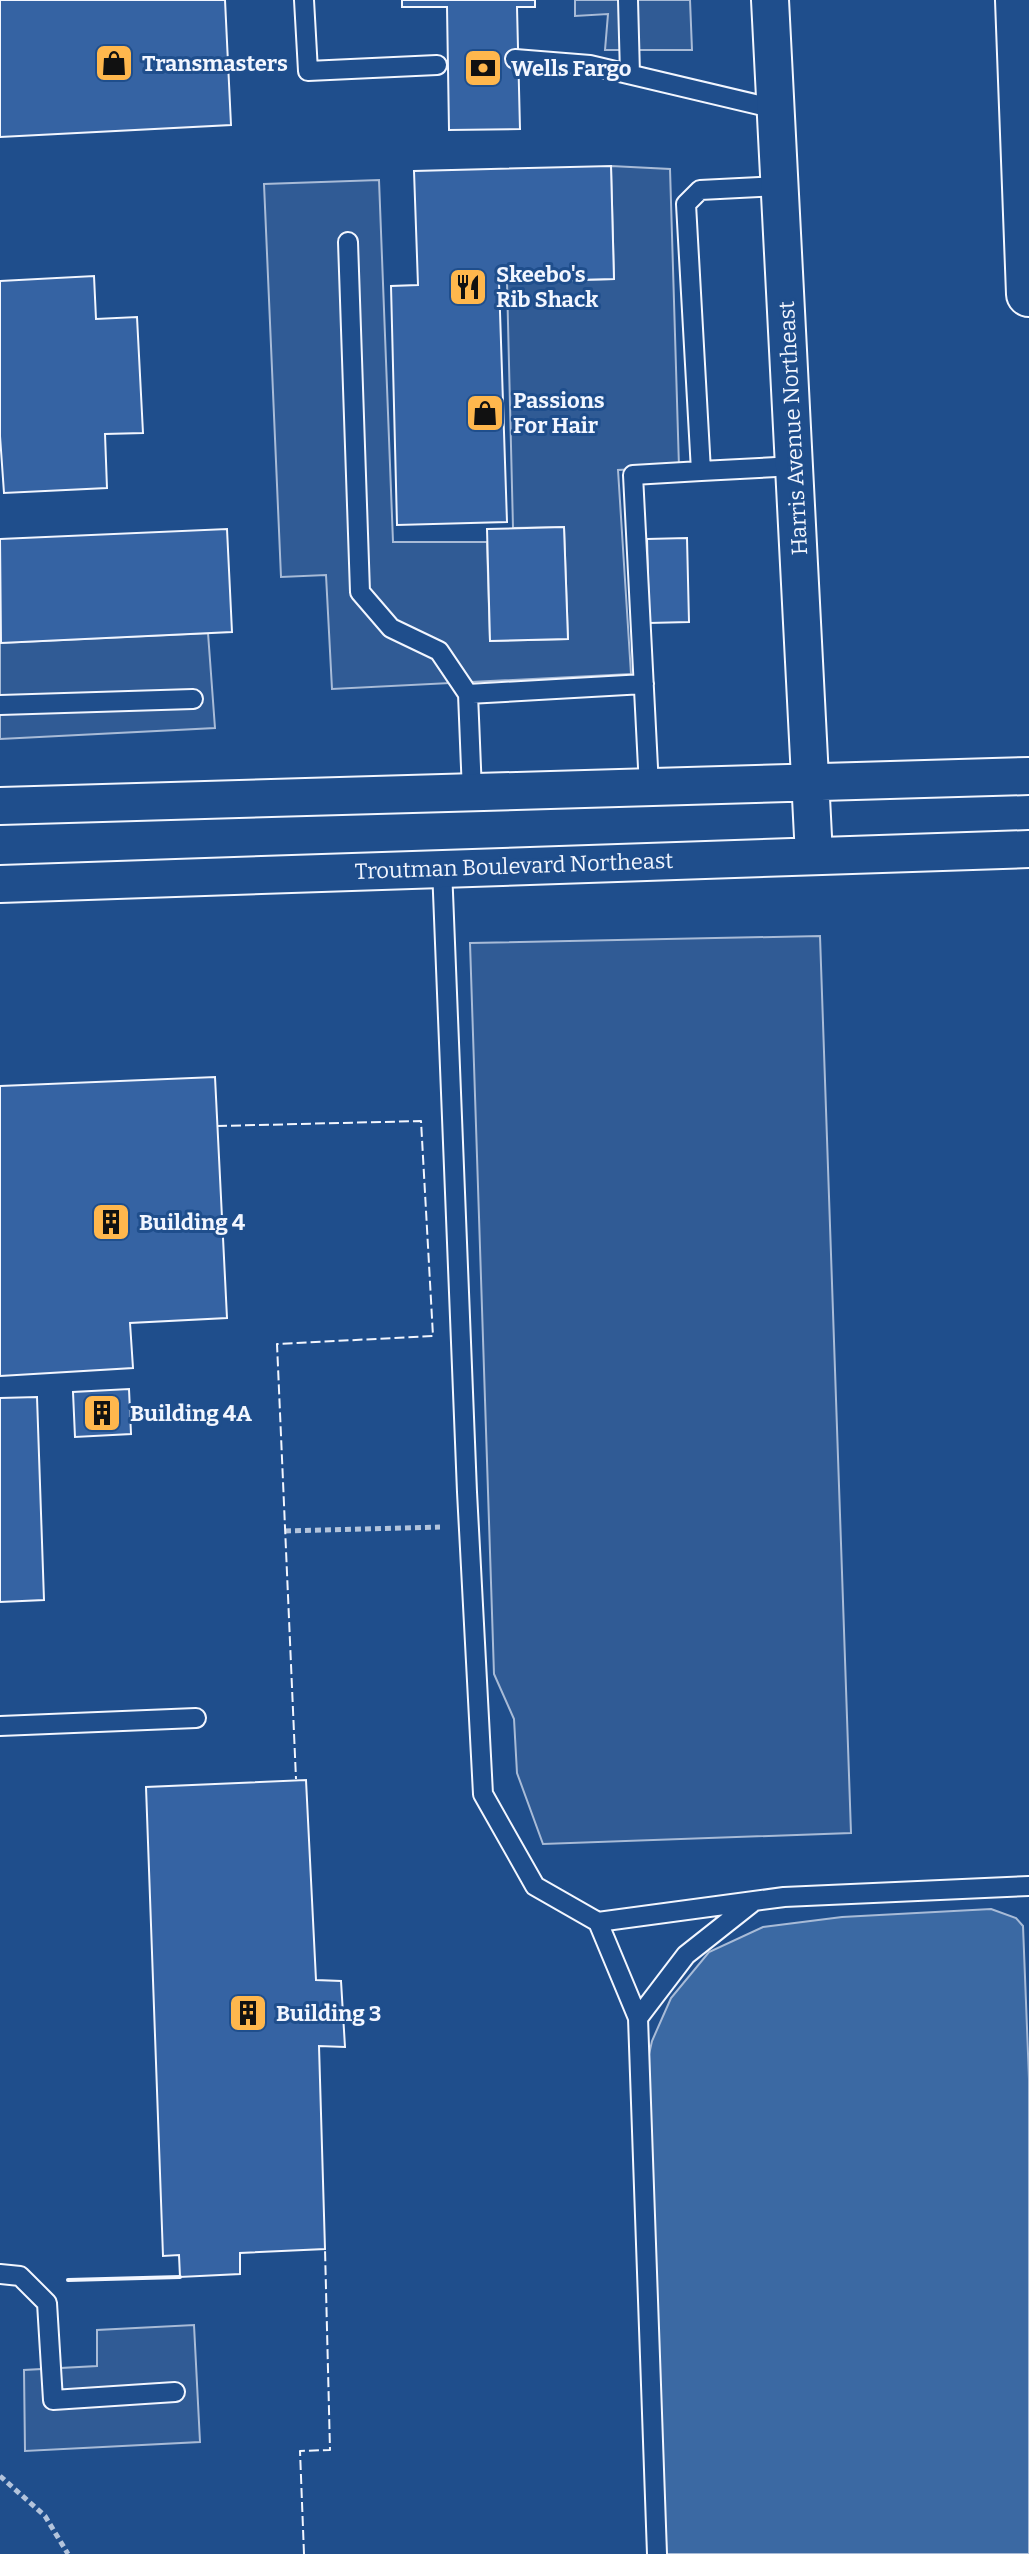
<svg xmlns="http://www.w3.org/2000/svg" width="1029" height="2554" font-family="Bitter,serif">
<rect width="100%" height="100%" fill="#1f4e8c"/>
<path fill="#305b95" stroke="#a8bbd7" stroke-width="2" d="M575 0H690L692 50H605L608 14 575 16Z
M611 166 670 169 679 467 618 470 631 674 332 689 326 575 281 577 264 184 379 180 393 542H487L490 641 568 639 564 527 513 528 507 282 614 279Z
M208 633 215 728 0 739V643Z
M820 936 851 1833 543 1844 517 1773 514 1719 494 1674 470 943Z
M194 2325 200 2442 25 2451 24 2370 97 2366V2330Z"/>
<path fill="#3b69a3" stroke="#a8bbd7" stroke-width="2" d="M991 1909 1016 1918 1023 1926 1029 2079V2554H663L643 2081 652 2041 671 1998 709 1952 763 1927 842 1917Z"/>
<path fill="#3563a3" stroke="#f2f6ff" stroke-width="2" d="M0 0H225L231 125 0 137Z
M402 0H535V7H517L520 129 449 130 447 7H402Z
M611 166 614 279 499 282 507 522 397 525 391 286 418 285 414 171Z
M94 276 96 319 137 317 143 433 105 434 107 488 4 493 0 436V281Z
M564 527 568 639 490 641 487 529Z
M227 529 232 632 1 643 0 539Z
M687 538 689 622 649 623 647 539Z
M215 1077 227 1318 130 1323 133 1368 0 1376V1086Z
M129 1389 131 1434 75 1437 73 1392Z
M37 1397 44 1600 0 1602V1398Z
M306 1780 316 1980 341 1981 345 2047 319 2046 325 2249 240 2253V2274L180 2277 179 2255 163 2256 146 1787Z"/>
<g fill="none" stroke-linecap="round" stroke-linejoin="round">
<g stroke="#f2f6ff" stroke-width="22">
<path id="service" d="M304 0 308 71 437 65
M628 0 630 74
M515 59 590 65 776 109
M780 186 700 190 686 204 701 471 795 466
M348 242 360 592 391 628 439 651 468 694 472 792
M468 694 644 684
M0 705 193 699
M649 787 633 475 701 471
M442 868 467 1492 483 1794 535 1886 598 1922 784 1897 1029 1886
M0 1726 196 1718
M598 1922 638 2018 657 2554
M638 2018 686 1955 753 1902
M0 2274 20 2276 47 2303 53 2400 175 2392"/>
</g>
<g stroke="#f2f6ff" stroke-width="40">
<path id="minor" d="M770 0 814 856
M0 806 1029 776
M0 884 1029 849"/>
</g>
<g stroke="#f2f6ff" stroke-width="48">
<path id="secondary" d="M1018 0 1029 294"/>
</g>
<path stroke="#b3c4dc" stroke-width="5" stroke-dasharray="6 4" stroke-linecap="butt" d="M285 1531 440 1527
M0 2476 45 2516 68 2554"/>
<use href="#service" stroke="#1f4e8c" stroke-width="18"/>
<use href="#minor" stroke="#1f4e8c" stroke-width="36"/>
<use href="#secondary" stroke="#1f4e8c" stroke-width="44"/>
<path stroke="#f2f6ff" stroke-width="2" stroke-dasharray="10 4" stroke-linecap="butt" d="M217 1126 421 1121 433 1336 277 1344 296 1779
M304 2554 300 2451 330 2450 325 2249"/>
<path stroke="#f2f6ff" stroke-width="4" d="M68 2280 180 2277"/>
</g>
<defs>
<g id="shop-square" transform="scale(2)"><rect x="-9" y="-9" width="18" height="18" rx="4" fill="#ffb74d" stroke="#1f4e8c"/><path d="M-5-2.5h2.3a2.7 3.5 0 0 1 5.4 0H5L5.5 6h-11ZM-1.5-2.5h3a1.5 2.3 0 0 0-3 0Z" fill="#111"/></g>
<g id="bank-square" transform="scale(2)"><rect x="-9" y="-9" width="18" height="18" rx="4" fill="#ffb74d" stroke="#1f4e8c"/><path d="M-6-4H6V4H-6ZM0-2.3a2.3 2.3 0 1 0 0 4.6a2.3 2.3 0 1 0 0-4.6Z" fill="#111"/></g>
<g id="restaurant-square" transform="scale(2)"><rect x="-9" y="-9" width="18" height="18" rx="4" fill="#ffb74d" stroke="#1f4e8c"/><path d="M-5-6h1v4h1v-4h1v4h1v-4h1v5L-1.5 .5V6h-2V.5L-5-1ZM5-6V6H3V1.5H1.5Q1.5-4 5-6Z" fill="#111"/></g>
<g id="building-square" transform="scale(2)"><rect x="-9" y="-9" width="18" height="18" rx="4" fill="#ffb74d" stroke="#1f4e8c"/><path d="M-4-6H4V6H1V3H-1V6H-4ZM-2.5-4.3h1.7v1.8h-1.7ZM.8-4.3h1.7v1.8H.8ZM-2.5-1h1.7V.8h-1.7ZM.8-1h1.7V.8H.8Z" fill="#111"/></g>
</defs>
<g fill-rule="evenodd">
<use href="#shop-square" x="114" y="63"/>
<use href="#bank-square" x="483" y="68"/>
<use href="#restaurant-square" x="468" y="287"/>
<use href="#shop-square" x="485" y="413"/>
<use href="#building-square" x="111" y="1222"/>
<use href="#building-square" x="102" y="1413"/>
<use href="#building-square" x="248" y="2013"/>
</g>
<g text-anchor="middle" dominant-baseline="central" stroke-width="6" stroke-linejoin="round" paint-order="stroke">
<g font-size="22" font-weight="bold" fill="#f2f6ff" stroke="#1f4e8c" text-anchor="start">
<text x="142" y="63">Transmasters</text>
<text x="511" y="68">Wells Fargo</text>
<text x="496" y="274">Skeebo's<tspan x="496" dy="25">Rib Shack</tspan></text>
<text x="513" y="400">Passions<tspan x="513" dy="25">For Hair</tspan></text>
<text x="139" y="1222">Building 4</text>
<text x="130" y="1413">Building 4A</text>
<text x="276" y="2013">Building 3</text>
</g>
<g font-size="22" fill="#f2f6ff" stroke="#1f4e8c">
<text transform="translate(793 428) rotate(-93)">Harris Avenue Northeast</text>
<text transform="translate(514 866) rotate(-2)">Troutman Boulevard Northeast</text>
</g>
</g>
</svg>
